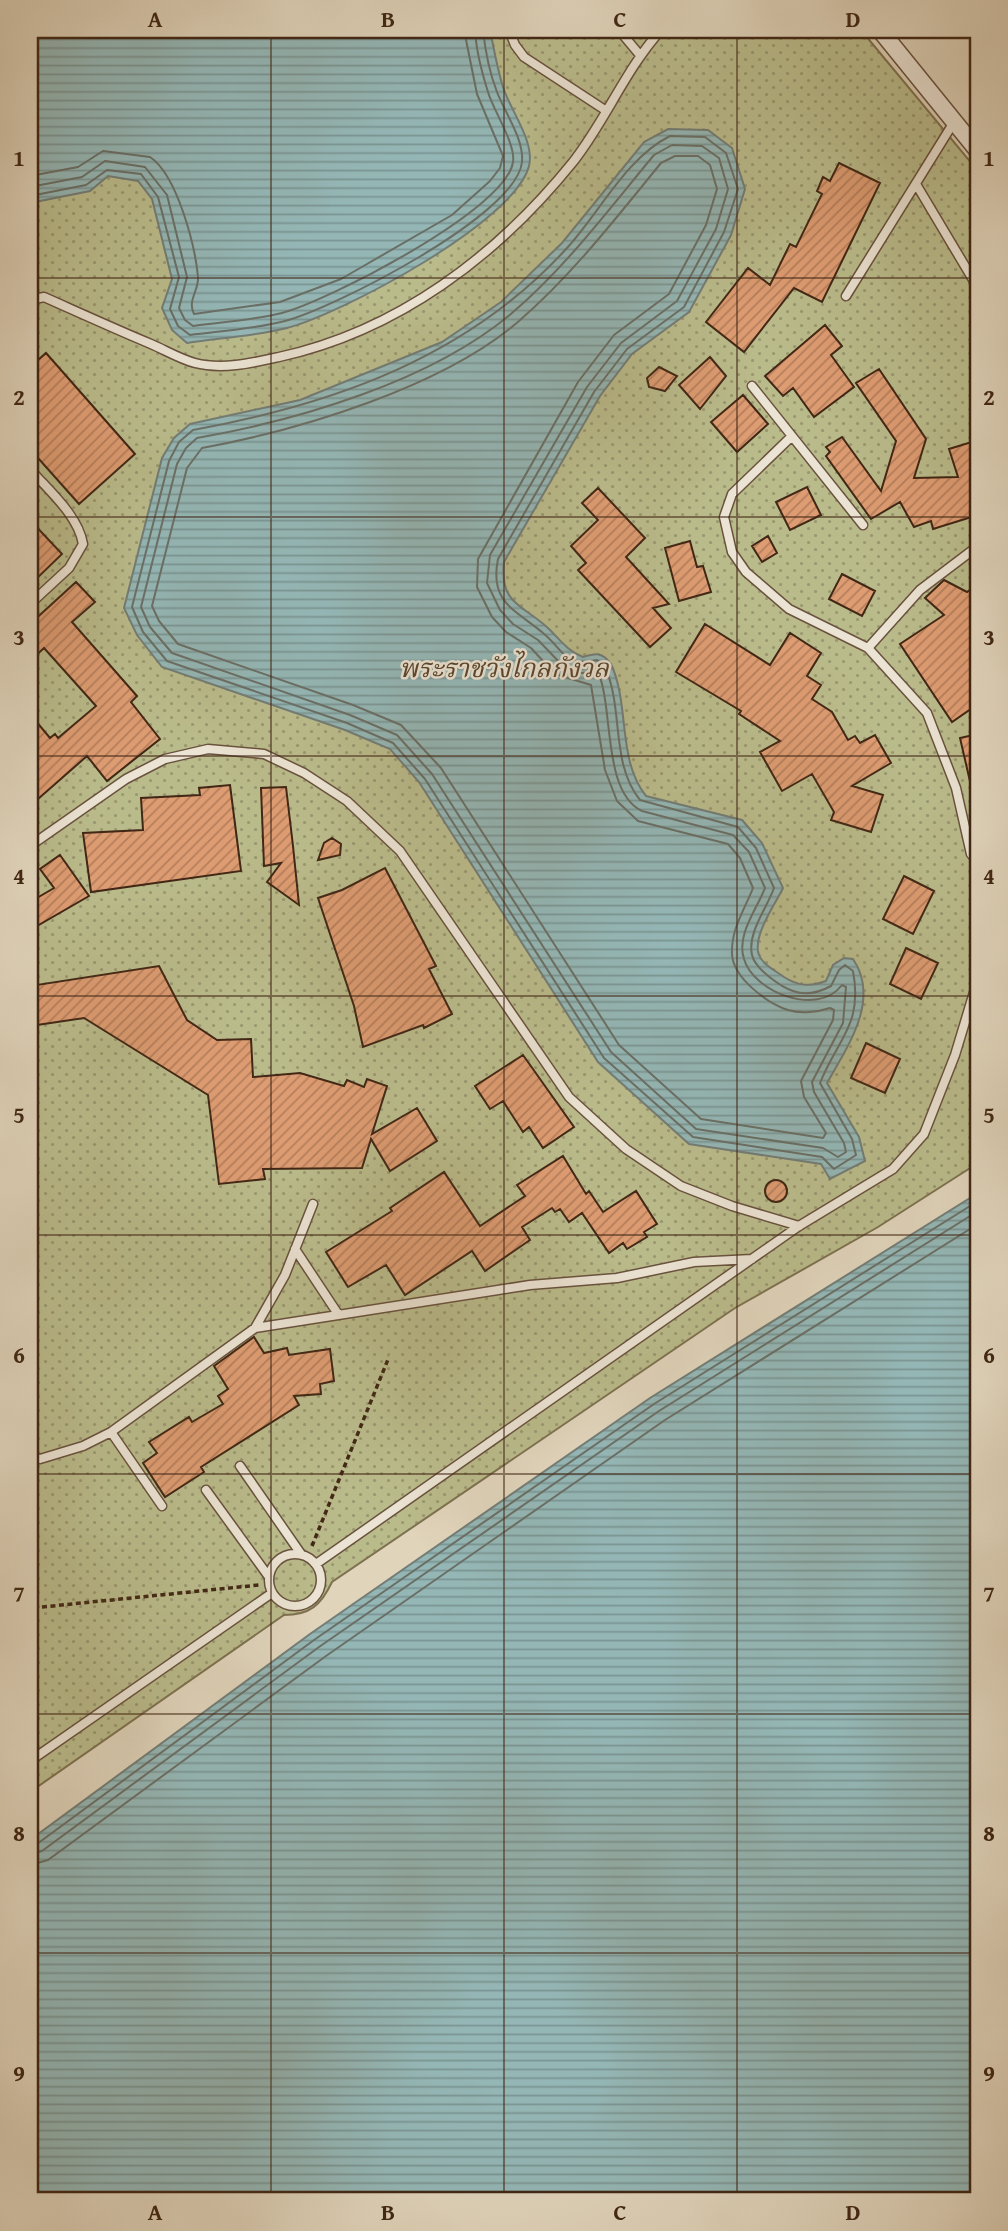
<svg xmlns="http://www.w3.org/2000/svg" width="1008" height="2231" font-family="'Gentium Book Plus','Noto Serif Thai',serif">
<defs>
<pattern id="garden-dots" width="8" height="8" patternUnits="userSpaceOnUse" patternTransform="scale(1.75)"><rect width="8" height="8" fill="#babb8b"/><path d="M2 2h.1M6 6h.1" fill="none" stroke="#999870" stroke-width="1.8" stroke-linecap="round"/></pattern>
<pattern id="water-rules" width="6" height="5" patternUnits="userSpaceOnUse" patternTransform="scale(1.75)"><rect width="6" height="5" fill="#94b7b6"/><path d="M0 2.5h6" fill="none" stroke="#7a9593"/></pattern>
<pattern id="building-hatch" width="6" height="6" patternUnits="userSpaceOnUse" patternTransform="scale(1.75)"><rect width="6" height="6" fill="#de9c72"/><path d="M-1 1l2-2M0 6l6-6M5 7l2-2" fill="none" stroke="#b67f5c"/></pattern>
</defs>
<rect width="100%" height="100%" fill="#e0d4bb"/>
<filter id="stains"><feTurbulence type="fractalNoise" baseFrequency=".00286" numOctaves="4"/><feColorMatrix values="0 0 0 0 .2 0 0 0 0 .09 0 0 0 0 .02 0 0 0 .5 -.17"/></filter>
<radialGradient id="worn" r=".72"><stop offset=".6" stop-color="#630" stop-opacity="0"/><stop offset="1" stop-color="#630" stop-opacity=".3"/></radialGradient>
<path fill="url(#garden-dots)" stroke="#7e7150" stroke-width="2" d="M30 30H861L978 171V1163L878 1227 735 1308 332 1582C321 1605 310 1615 284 1615L30 1792Z"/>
<path fill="url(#water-rules)" stroke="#737d76" stroke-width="2" d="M30 30H490C494 49 497 68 503 87 510 110 535 141 529 166 515 222 341 314 287 328 255 336 220 338 187 343L172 330 162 308 172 279 152 199 138 181 108 176 90 191 30 203Z
M668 129 708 130 732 148 745 189 731 235 689 312 632 354 600 396 504 562C499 606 525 605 550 630 561 641 568 651 583 657 596 653 602 652 611 664 630 705 617 760 646 796L742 820 762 843 783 888C775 905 752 936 759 955 763 965 776 971 784 977 798 986 810 987 826 981L833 965 844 958 853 959C881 1000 847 1047 827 1083L859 1137 865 1161 830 1179 821 1164 689 1144 598 1062 419 782 390 749 345 730 162 667 137 635 124 608 162 458 174 438 190 424 300 400 442 342 501 302 562 243 644 142Z
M978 1193V2201H30V1840L310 1634 650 1398Z"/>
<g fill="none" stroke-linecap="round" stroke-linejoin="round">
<path stroke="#6a6f66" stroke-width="2" d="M670 136 705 137 726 153 738 189 724 232 684 307 627 349 594 392 498 559C489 603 516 610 543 633 565 651 564 668 597 660L605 667C624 709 610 763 640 800L738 827 756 848 774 888C767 908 747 933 752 955 755 969 781 987 793 991 806 996 820 992 831 986L839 970 845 965 853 971C863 1025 838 1038 820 1083L852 1139 856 1155 834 1169 822 1157 693 1137 604 1058 425 779 393 743 347 723 167 661 143 632 132 607 169 461 179 442 193 430C335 404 468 357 567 248 600 212 626 158 670 136Z
M672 145 702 146 719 158 728 189 716 229 677 301 621 343 587 387 490 555 487 583 500 610 513 624 538 640 563 666 580 673 598 672C614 708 602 792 642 811L733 835 749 852 765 888C757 909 736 935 744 959 753 991 817 1018 842 985L846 987 843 1023 812 1082 814 1092 844 1143 846 1152 838 1157 823 1148 696 1129 611 1052 432 774 397 735 350 715 172 653 150 627 141 607 177 464 186 448 197 438C299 420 432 381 512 313 566 267 609 209 654 155Z
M675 156H698L710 165 717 189 706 225 669 294 614 335 578 382 478 559 477 587 492 617 506 632 531 648 555 674 591 685 605 770 617 801 638 821 728 844 740 858 753 888C744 911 731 929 732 954 733 978 767 1003 788 1010 801 1014 818 1012 830 1008L834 1010 833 1020 801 1081 804 1097 826 1133 823 1138 701 1119 619 1045 441 768 401 725 353 705 178 644 159 621 152 606 187 468 202 448C300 430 443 387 519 321 573 274 616 218 661 163Z
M30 176 78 167 103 151 150 157C177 175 195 245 198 277 199 290 187 301 194 314L280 302 341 279 452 215 490 181 500 168 503 156 477 94 464 30
M30 187 82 177 105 161 145 167 167 195 187 277 179 308 185 320 193 326C222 322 254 320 282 313 328 301 507 209 513 162 516 144 493 110 488 92 482 73 476 49 475 30
M30 196 86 185 107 170 141 174 158 197 179 277 170 309 178 326 190 335C221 331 255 329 285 321 334 308 517 215 522 162 524 139 505 113 497 92 490 74 485 49 483 30
M30 1846 37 1844 314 1640 654 1404 978 1201
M30 1854 42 1851 319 1647 659 1411 978 1211
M30 1865 48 1860 326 1656 665 1420 978 1224"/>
</g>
<path fill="url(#building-hatch)" stroke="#412715" stroke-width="2" d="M839 163 880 183 822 302 794 288 744 352 706 322 748 268 770 285 790 244 796 247 822 194 817 191 823 177 830 181Z
M825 325 842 346 831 355 854 387 814 417 793 388 783 396 765 376Z
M46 353 135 454 79 504 30 449V367Z
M710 357 726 376 700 409 679 385Z
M659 367 677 376 665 391 649 387 647 378Z
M879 369 926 439 914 478 958 477 949 449 978 440V515L933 529 931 521 914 527 900 502 871 519 826 456 830 452 826 447 842 437 881 491 896 441 856 383Z
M743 395 768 424 737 452 711 422Z
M807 487 821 515 790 530 776 502Z
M598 488 645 538 626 557 669 604 653 608 671 628 650 647 578 570 586 563 571 546 598 520 582 503Z
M30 520 62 554 30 585Z
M768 536 777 553 762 562 752 546Z
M690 541 697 567 703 566 711 592 679 601 665 548Z
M842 574 875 591 862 616 829 599Z
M944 580 967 592 978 584V704L952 722 900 644 944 615 925 598Z
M76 582 95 602 72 622 137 696 131 702 160 739 107 781 87 756 30 806V714L50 738 55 734 58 738 96 706 44 648 30 661V624Z
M705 624 770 665 790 633 821 653 807 676 821 685 812 699 832 712 848 740 855 736 860 743 875 735 891 763 852 786 883 795 871 832 831 820 834 812 812 774 782 791 760 752 780 741 739 714 741 711 676 672Z
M978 734V789L972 790 960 738Z
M230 785 241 871 91 892 83 833 143 830 141 798 200 795 199 788Z
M286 787 293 846 299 905 267 882 281 863 264 866 261 788Z
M332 838 341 844 340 855 318 860 324 843Z
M60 855 89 896 30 930V902L54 888 40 869Z
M385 868 436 966 429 969 452 1014 424 1028 423 1025 363 1047 354 1006 318 898 342 890Z
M904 876 934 891 913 934 883 919Z
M906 948 938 963 921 999 890 984Z
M159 966 187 1020 217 1040 251 1039 253 1077 300 1073 344 1086 347 1080 364 1087 367 1079 387 1086 372 1134 417 1108 437 1141 390 1171 371 1139 362 1168 263 1169 265 1179 219 1184 208 1095 84 1018 30 1026V986Z
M866 1043 900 1059 885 1093 851 1078Z
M523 1055 574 1127 543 1148 529 1127 523 1132 503 1101 490 1109 475 1086Z
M563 1156 586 1194 589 1191 603 1212 636 1191 657 1224 644 1232 647 1237 627 1249 623 1243 609 1253 582 1213 569 1222 560 1209 555 1212 552 1208 522 1227 530 1240 485 1271 472 1251 405 1295 386 1265 348 1287 326 1252 392 1211 390 1208 444 1172 480 1226 525 1196 517 1185Z
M765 1191a11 11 0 1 1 22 0a11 11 0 1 1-22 0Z
M254 1337 264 1353 287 1348 289 1355 330 1349 334 1381 320 1384 321 1394 294 1396 299 1405 201 1467 204 1472 165 1497 143 1463 157 1453 149 1442 189 1417 192 1422 223 1404 218 1396 228 1389 214 1366Z"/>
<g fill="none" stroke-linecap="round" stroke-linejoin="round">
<g stroke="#69523e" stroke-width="11">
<path id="lane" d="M509 30 515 45 524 57 605 110
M619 30 639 54
M887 39 899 30
M916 184 978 288
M846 296 954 122
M30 300 44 297C80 313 115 329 151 344 165 350 180 359 195 363 222 370 252 363 279 357 398 331 497 256 573 162 606 120 625 70 661 30
M752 386 863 525
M792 436 732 494 724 517 732 552 746 572 789 609 868 648 927 713 956 788 971 854 978 862
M30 469C49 491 78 515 83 544L69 568 30 604
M868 648 920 590 978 546
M30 846 126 779 165 759 208 749 264 754 304 773 347 801 400 851 569 1097 626 1149 681 1186 732 1206 799 1226
M295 1249 338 1314
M255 1328 285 1275 313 1204
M111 1432 162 1506
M30 1457 40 1459 83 1446 111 1432 255 1328 530 1285 617 1278 694 1262 752 1259
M240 1466 301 1554
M206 1490 269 1577
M269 1580a26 26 0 1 1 52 0a26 26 0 1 1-52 0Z
M316 1564 799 1226 893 1169 924 1134 955 1055 978 979
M30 1761 272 1593"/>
</g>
<g stroke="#69523e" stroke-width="19">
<path id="street" d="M880 30 978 151"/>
</g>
<path stroke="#412715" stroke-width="3.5" stroke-dasharray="5 3.5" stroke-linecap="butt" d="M312 1546 389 1357
M42 1607 259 1585"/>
<use href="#lane" stroke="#ebe3d3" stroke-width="8"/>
<use href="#street" stroke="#ebe3d3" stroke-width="16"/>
</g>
<path fill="none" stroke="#412715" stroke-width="2" stroke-opacity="0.55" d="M271 30V2201M504 30V2201M737 30V2201M30 278H978M30 517H978M30 756H978M30 996H978M30 1235H978M30 1474H978M30 1714H978M30 1953H978"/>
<g text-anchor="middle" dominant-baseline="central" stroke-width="5" stroke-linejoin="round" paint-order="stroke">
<g font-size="26" font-style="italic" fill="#59452d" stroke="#ebe3d3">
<text x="504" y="667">พระราชวังไกลกังวล</text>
</g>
</g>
<rect width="1008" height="2231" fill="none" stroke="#e0d4bb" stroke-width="77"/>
<rect x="38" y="38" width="932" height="2154" fill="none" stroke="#412715" stroke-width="2.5"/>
<g font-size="23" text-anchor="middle" font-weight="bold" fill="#412715">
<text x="155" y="27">A</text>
<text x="388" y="27">B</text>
<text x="620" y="27">C</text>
<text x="853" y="27">D</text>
<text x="19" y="166">1</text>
<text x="989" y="166">1</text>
<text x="19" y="405">2</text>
<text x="989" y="405">2</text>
<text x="19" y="645">3</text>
<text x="989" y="645">3</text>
<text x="19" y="884">4</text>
<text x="989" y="884">4</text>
<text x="19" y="1123">5</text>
<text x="989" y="1123">5</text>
<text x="19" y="1363">6</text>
<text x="989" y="1363">6</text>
<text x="19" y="1602">7</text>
<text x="989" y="1602">7</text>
<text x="19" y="1841">8</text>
<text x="989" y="1841">8</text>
<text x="19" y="2081">9</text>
<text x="989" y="2081">9</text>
<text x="155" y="2220">A</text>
<text x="388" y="2220">B</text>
<text x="620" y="2220">C</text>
<text x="853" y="2220">D</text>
</g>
<rect width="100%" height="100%" filter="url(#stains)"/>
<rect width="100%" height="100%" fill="url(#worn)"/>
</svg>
